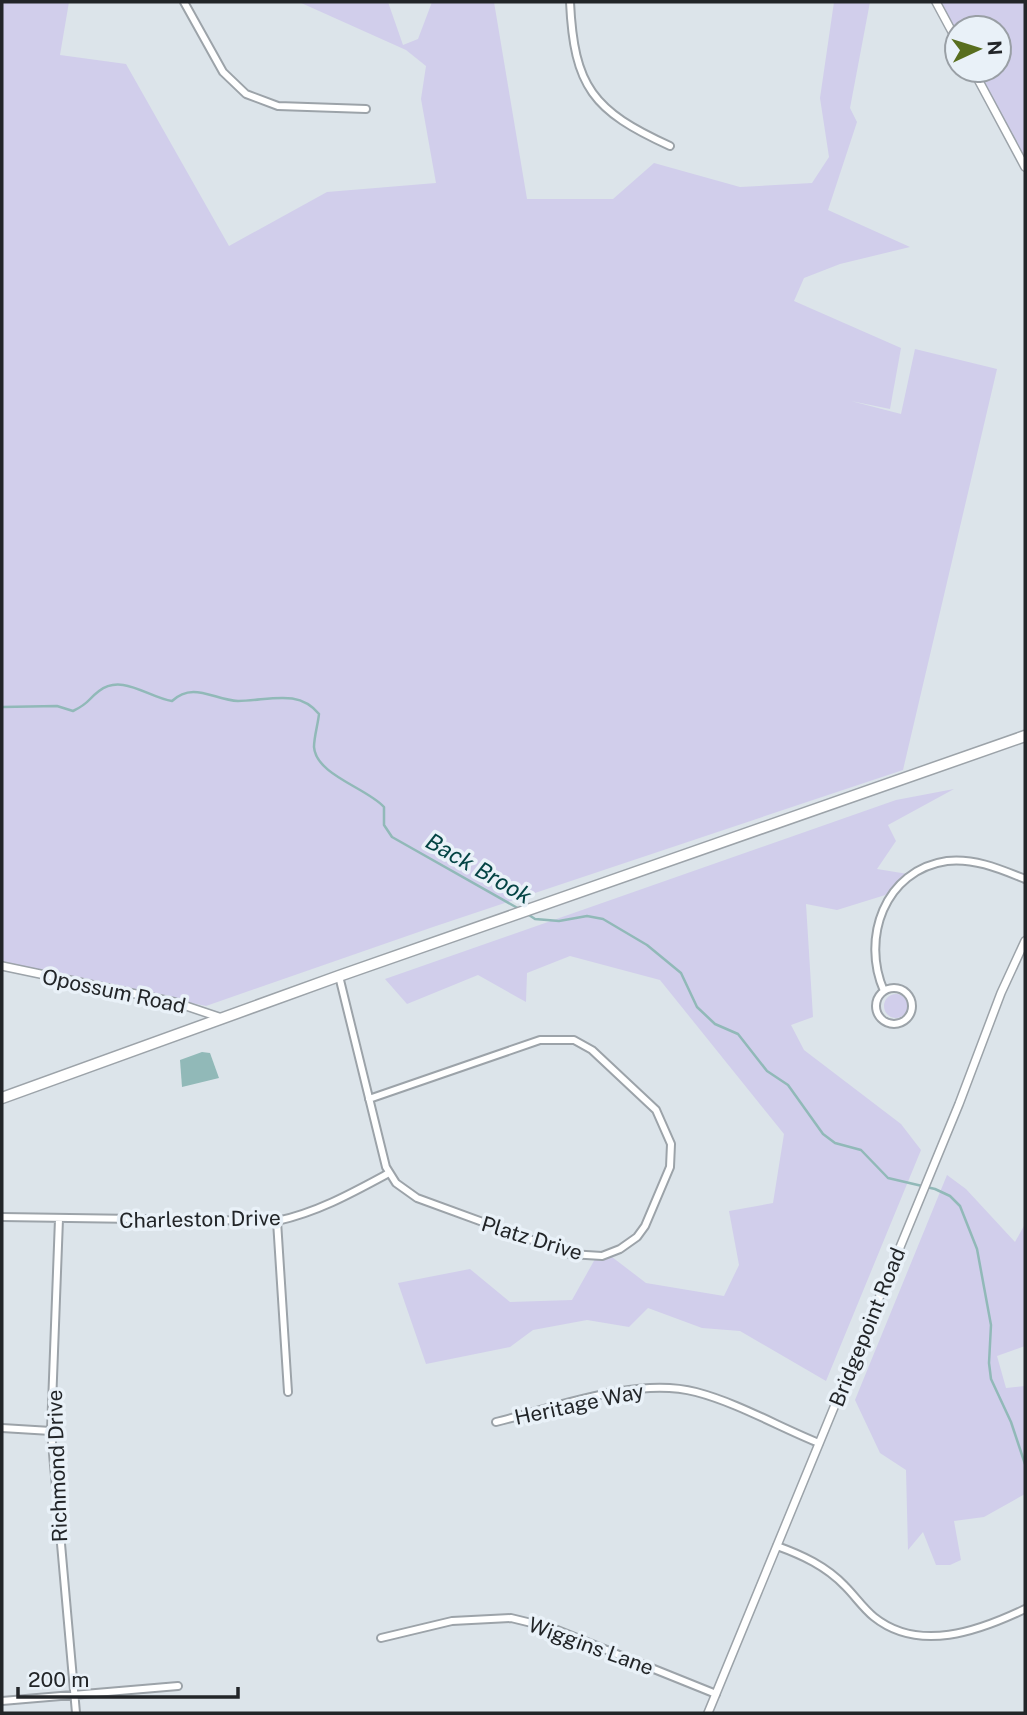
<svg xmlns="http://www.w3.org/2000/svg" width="1027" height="1715" font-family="'Public Sans',sans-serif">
<rect width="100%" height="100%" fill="#dce4ea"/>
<path fill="#d1ceeb" d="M2 2H69L60 55 126 64 229 246 327 192 436 183 421 99 426 66 406 50 299 2H388L403 45 418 39 432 2H494L527 199H613L654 163 740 187 812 183 829 157 820 98 834 2H870L850 108 857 122 828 210 910 247 840 264 804 278 794 301 901 348 890 409 851 401 901 414 915 349 997 369 903 770 433 927 206 1006 2 963Z
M938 2H1025V169L974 70H999V28H957V38Z
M954 789 888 825 896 841 877 869 914 875 895 892 837 910 806 904 813 1017 791 1025 804 1050 901 1124 921 1150 826 1381 740 1331 702 1328 648 1308 629 1327 587 1320 533 1330 510 1347 426 1364 398 1283 470 1269 510 1302 572 1300 595 1259 612 1257 646 1283 724 1296 739 1265 729 1211 773 1203 784 1134 660 980 570 956 527 973 526 1002 478 975 407 1004 385 979 896 800Z
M884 1006a12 12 0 1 1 24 0a12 12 0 1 1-24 0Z
M947 1175 966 1189 1015 1242 1025 1224V1346L997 1356 1006 1388 1025 1386V1494L984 1517 954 1521 961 1560 950 1565H936L923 1532 908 1550 906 1470 880 1453 855 1400Z"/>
<path fill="#91b9b8" d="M202 1052 210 1053 219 1078 182 1087 180 1060Z"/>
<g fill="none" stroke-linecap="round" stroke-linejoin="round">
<path stroke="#91b9b8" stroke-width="2.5" d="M2 707 57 706 73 711C90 703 87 700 99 691 122 673 149 698 172 701 193 681 214 700 238 701 268 701 298 688 319 714 318 724 314 737 314 747 316 775 367 788 384 807V825L392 837 521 910
M526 913 535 919 559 921 587 916 603 919 647 945 681 973 697 1007 715 1024 738 1034 767 1071 788 1085 823 1134 835 1143 861 1150 888 1178 935 1189 950 1196 960 1206 977 1249 991 1325 989 1363 991 1379 1011 1422 1025 1464"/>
<g stroke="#9ca3a9" stroke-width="10">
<path id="minor" d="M184 2 223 72 246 94 278 106 366 109
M570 2C574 87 593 111 670 146
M339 976 386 1167 396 1183 417 1198 570 1254 602 1256 620 1249 637 1237 645 1226 670 1167 671 1144 656 1110 592 1050 574 1040H540L369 1099
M876 1006a18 18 0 1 1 36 0a18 18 0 1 1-36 0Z
M884 991C861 939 884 870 947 861 975 858 1000 869 1025 879
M2 1217 277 1221C318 1212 352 1193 389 1173
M59 1219 51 1431 76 1713
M277 1221 288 1392
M496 1422C554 1408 637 1376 696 1392 738 1403 779 1427 819 1443
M2 1428 51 1431
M777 1546C802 1555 826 1566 845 1586 855 1596 863 1608 874 1617 919 1653 979 1631 1025 1609
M381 1638 452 1621 511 1618 552 1628 716 1694
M2 1701 178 1686"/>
</g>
<g stroke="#9ca3a9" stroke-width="10">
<path id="tertiary" d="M936 2 957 41
M973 70 1025 167
M2 966 174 1002 222 1018
M708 1713 959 1104 1001 993 1025 941"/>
</g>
<g stroke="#9ca3a9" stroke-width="13">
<path id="trunk" d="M2 1098 339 976 1025 736"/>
</g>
<use href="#minor" stroke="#fff" stroke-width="6"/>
<use href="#tertiary" stroke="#fff" stroke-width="7"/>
<use href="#trunk" stroke="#fff" stroke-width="10"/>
</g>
<g text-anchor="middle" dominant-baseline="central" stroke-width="7" stroke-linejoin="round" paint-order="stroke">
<g font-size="21" fill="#222528" stroke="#e9f1f8">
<text transform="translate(114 991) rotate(12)">Opossum Road</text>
<text transform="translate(200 1219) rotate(-1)">Charleston Drive</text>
<text transform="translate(532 1238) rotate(17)">Platz Drive</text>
<text transform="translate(867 1327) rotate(-68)">Bridgepoint Road</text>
<text transform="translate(579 1404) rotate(-12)">Heritage Way</text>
<text transform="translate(57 1466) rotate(-92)">Richmond Drive</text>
<text transform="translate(591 1646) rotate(20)">Wiggins Lane</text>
</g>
<g font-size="23" font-style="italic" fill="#044444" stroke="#e9f1f8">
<text transform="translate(479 868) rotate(30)">Back Brook</text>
</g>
</g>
<rect width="1027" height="1715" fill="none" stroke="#222528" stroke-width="7"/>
<g transform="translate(978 49) rotate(86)"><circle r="33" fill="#e9f1f8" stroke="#999fa5" stroke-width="2"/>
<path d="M0-5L12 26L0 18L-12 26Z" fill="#586e1e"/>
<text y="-10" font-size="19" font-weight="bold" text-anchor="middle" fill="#222528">N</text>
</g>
<path d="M18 1687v10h220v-10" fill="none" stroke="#222528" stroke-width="3.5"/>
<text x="28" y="1687" font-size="21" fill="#222528" stroke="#e9f1f8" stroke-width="5" paint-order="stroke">200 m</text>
</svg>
